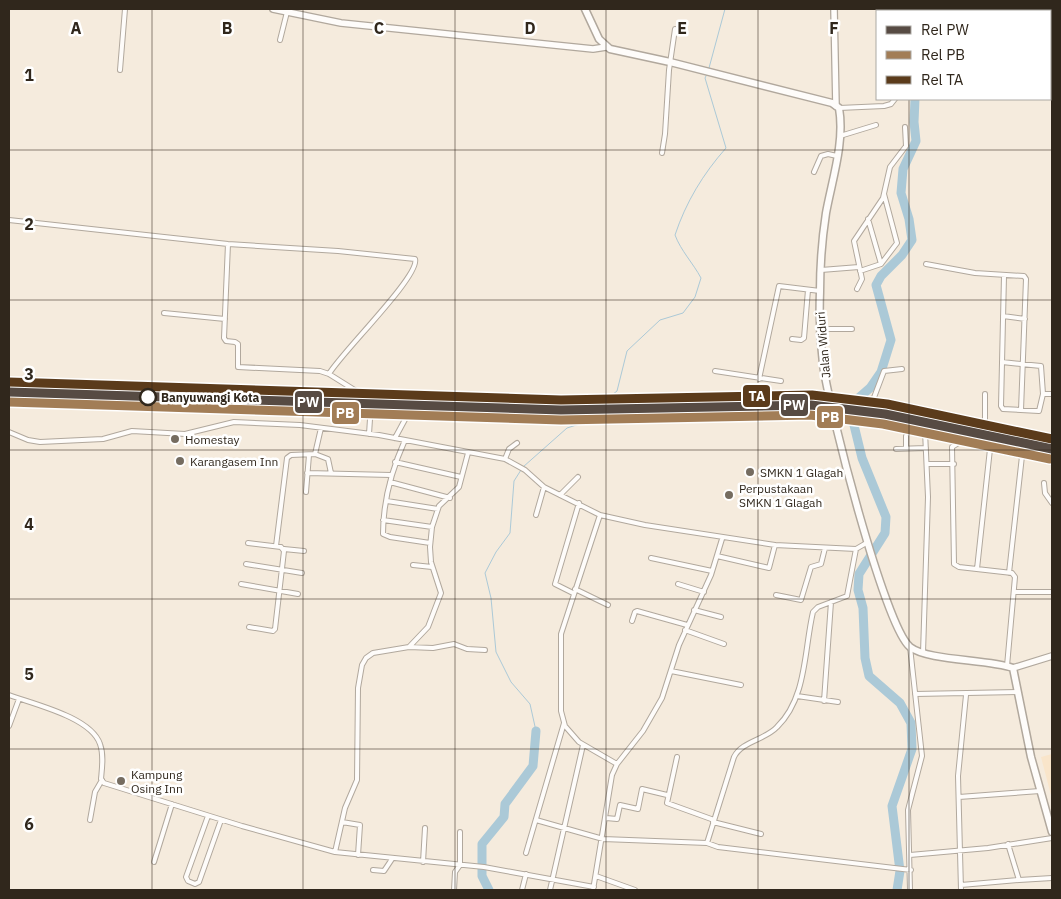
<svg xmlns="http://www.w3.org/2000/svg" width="1061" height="899" font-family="'IBM Plex Sans',sans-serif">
<rect width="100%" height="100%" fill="#f5ebdd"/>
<path fill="#f9e5ca" d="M1052 754V799L1041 757Z"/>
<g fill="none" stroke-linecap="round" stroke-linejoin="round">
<path stroke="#abc9d7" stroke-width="1" d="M709 68 725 9
M523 467 567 428 589 421 603 402 617 391 627 351 660 320 683 313 695 297 701 278C693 263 681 251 675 235 686 202 703 174 726 148L705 78 707 74
M521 470 514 481 510 533 496 552 485 573 491 598 496 652 511 682 530 704 536 731"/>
<path stroke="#abc9d7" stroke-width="9" d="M950 11 953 9
M489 890 482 876V844L504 817 505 804 533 766 536 731
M897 890 900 871 892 806 912 749 911 723 900 703 869 676 865 658 863 608 858 590 859 574 885 533 886 517 862 458 852 417 854 402 870 388 881 372 891 340 876 285 881 276 902 255 912 240 909 219 901 193 903 169 916 141 914 122 915 99"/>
<g stroke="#b1a89d" stroke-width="6">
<path id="street" d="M280 40 287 12
M120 70 125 9
M839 108 884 106 891 104 895 99
M840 136 876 125
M662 153 665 134 669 70 675 29
M814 172 821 156 828 154 837 156
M868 219 881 264
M9 220 228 244 338 251 415 259C421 275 340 354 329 374
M228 244 224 338 226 341 235 342 238 344V367L320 371 329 374 369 399 371 404 369 434
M926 264 975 273 1024 276 1026 279 1021 410
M821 270 859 267
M860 271 881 264 897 243 884 194
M1004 276 1001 406 1003 409 1039 411 1043 394H1052
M857 289 862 279 854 241 883 198 890 167 906 146 905 127
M164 313 225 319
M1003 316 1025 319
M821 329H852
M792 339 801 340 804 338 808 290
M1002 362 1041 366 1043 394
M902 369 884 371 870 408 1052 446
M715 371 781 381
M759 379 779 286 820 291
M9 432 28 440 40 442 103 439 132 431 185 434 234 422 300 425 379 435 505 459 525 470 544 487 600 515 645 525 775 545 856 549 868 542
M906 436V448
M395 438 408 414
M405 440C392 469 383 501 383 534L390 537 430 543
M977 446 985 421V394
M896 449 926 448
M315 454 328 459 331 473
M505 459 509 449 517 443
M395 462 461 477
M927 464H954
M307 473 391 475
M390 482 450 498
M1044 483 1045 493 1052 503
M306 492 309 455
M560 495 578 477
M387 501 438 509
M536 515 544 487
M600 515 561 634V711L565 726 579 742 617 764
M383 520 432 527
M248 543 281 547 284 551 275 629 273 631 249 627
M276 546 287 458 291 455 315 454 321 428
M284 549 304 551
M717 556 769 568 775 545
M651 558 712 571
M246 564 302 573
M413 565 432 567
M977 569 990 449
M1009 573 1022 456
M241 584 298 594
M678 584 704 592
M575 589 608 605
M1014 592H1052
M573 593 555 584 579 503
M776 595 801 600 811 567 821 564 825 548
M694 610 721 617
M632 621 635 612 637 611 687 625
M685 630 724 644
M409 647 433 648 454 644 467 649 485 650
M910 647 922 756 908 810 910 890
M923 653 928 497 925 431
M1007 666 1015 577 1012 573 959 567 954 564 952 447 960 442 1022 456 1052 459
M671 671 741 685
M915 694 1018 692
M9 695C33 704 91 717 100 744 104 755 102 768 101 779L104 783 242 826 335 852 484 867 594 887
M797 696 838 702
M824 701 831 602
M9 726 19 699
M677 757 667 803 714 820
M959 797 1040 791
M208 816 186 877 188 881 195 884 199 882 221 820
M606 818 617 819 620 805 638 809 642 789 667 795
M90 820 95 792 102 780
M536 820 603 839 707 843 734 757C742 741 765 740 777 727 807 698 804 650 813 612L818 607 847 596 856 549
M342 822 360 825 358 855
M713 822 761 834
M707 843 718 847 911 870
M1008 844 1019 880 1052 878
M335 852 345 808 357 780 358 688 362 665 366 658 373 653 409 647 428 627 441 593 431 562 430 547 432 527 439 506 459 487 468 453
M526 853 564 723
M910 855 988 848 1052 838
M154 862 172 804
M423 862 425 828
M373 870 384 871 392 859
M596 876 635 890
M961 885 1019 880
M454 890 455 872 460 865V832
M522 890 526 874
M550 890 583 745
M593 890 612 775 617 764 643 731 662 698 679 645 711 575 722 539
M961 890 958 776 966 695"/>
</g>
<g stroke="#b1a89d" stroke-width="8">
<path id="secondary" d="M273 9 341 23 593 49 606 47
M834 9 836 106
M1013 668 1052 656"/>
</g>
<g stroke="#b1a89d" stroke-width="9">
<path id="primary" d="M585 9 599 39 610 49 670 62 832 103 839 108C845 142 832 180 826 213 822 239 820 266 820 292 819 316 820 340 823 364 828 405 885 627 910 647 928 661 988 659 1013 668L1031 757 1052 832"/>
</g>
<use href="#street" stroke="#fefcfa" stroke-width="4"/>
<use href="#secondary" stroke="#fefcfa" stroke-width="5.5"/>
<use href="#primary" stroke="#fefcfa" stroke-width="6"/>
<g stroke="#fff" stroke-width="12">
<path id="rail-1" d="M9 392 561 410 811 405 885 414 1052 449"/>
</g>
<g stroke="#fff" stroke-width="12">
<path id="rail-2" d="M9 402 561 420 810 415 883 424 1050 459"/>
</g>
<g stroke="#fff" stroke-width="12">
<path id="rail-3" d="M9 382 561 400 812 395 887 404 1052 439"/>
</g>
<use href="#rail-1" stroke="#574b43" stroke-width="9"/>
<use href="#rail-2" stroke="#a27d56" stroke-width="9"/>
<use href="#rail-3" stroke="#5b3b1b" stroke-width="9"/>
</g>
<path fill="none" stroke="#30271c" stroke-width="1" stroke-opacity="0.55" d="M152 9V890M303 9V890M455 9V890M606 9V890M758 9V890M909 9V11M909 99V890M9 150H1052M9 300H1052M9 450H1052M9 599H1052M9 749H1052"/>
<circle fill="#fff" stroke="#30271c" stroke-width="2.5" cx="148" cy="397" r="8"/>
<g fill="#756c60" stroke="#fff" stroke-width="2">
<circle cx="175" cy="439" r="5"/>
<circle cx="180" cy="461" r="5"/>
<circle cx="750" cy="472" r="5"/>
<circle cx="729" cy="495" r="5"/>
<circle cx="121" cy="781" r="5"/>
</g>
<g text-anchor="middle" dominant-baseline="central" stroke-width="5" stroke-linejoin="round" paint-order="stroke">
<g font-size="12" fill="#30271c" stroke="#fff">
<text transform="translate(823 345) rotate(-95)">Jalan Widuri</text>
</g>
<g font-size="12" font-weight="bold" fill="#30271c" stroke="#fff" text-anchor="start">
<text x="161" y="397">Banyuwangi Kota</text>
</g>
<g font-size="12" fill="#30271c" stroke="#fff" text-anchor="start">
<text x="185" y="439">Homestay</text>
<text x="190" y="461">Karangasem Inn</text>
<text x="760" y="472">SMKN 1 Glagah</text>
<text x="739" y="488">Perpustakaan<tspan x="739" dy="14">SMKN 1 Glagah</tspan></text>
<text x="131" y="774">Kampung<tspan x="131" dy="14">Osing Inn</tspan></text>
</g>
</g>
<g font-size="16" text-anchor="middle" font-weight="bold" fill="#30271c" stroke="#fff" stroke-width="5" stroke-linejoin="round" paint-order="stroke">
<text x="76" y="34">A</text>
<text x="227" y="34">B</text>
<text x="379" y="34">C</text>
<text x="530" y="34">D</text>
<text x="682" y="34">E</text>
<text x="834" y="34">F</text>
<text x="29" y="81">1</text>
<text x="29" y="230">2</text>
<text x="29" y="380">3</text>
<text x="29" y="530">4</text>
<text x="29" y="680">5</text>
<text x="29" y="830">6</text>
</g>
<g stroke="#fff" stroke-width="2">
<rect x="742" y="384" width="29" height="24" rx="5" fill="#5b3b1b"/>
<rect x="294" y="390" width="29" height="24" rx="5" fill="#574b43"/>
<rect x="780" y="393" width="29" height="24" rx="5" fill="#574b43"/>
<rect x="331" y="401" width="29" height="24" rx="5" fill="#a27d56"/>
<rect x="816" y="405" width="28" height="24" rx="5" fill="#a27d56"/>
</g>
<g font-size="14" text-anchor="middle" font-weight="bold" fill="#fff">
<text x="757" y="401">TA</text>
<text x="308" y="407">PW</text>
<text x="794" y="410">PW</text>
<text x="345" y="418">PB</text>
<text x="830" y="422">PB</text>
</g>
<rect width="1061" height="899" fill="none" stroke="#30271c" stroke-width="20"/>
<rect x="876" y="10" width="175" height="90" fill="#ffffff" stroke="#aca9a4"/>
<rect x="886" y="26" width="25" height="8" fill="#574b43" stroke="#aca9a4"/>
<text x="921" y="35" font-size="15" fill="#30271c">Rel PW</text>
<rect x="886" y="51" width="25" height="8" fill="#a27d56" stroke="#aca9a4"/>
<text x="921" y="60" font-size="15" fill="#30271c">Rel PB</text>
<rect x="886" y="76" width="25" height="8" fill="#5b3b1b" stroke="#aca9a4"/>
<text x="921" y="85" font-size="15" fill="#30271c">Rel TA</text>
</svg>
